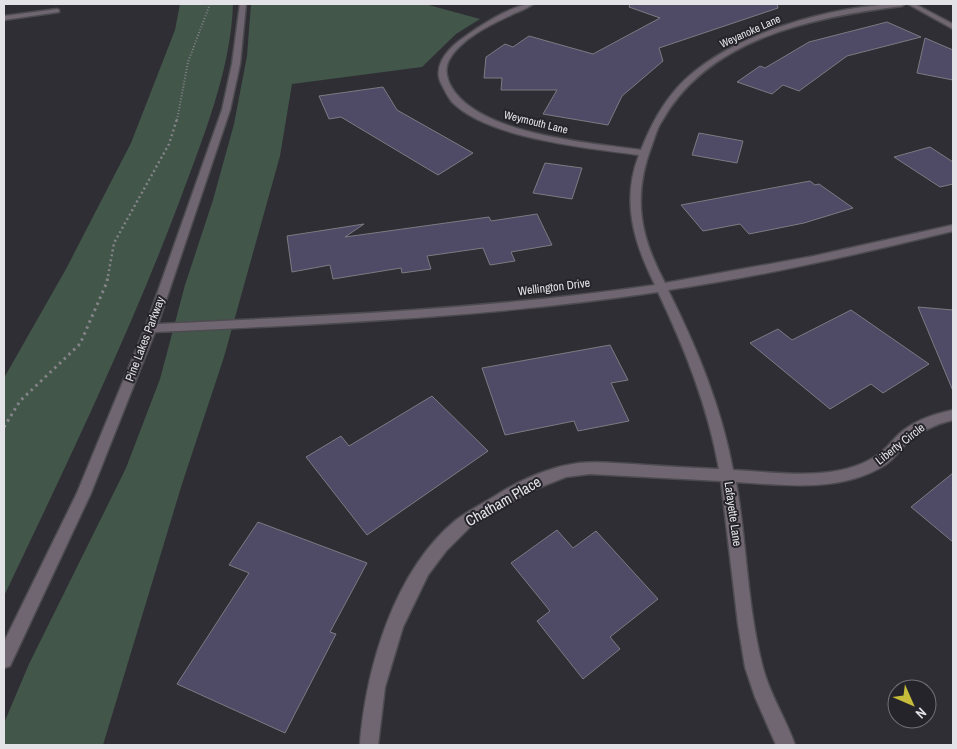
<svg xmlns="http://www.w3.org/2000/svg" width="957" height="749" font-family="'Archivo Narrow',sans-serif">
<rect width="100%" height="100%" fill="#2f2e34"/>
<path fill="#42564a" d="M180 4H233C231 70 203 138 180 200 129 335 66 466 4 596V378L66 269 131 143 175 30Z
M251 4H425L480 19 456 34 422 67 292 84 280 156 224 357 182 484 103 745H4V723L29 664 126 468 160 379 185 285 213 200 234 124 247 56Z"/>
<path fill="#4f4a66" stroke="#7c7b82" d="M630 4H777L778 8 659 48 663 61 622 96 608 125 543 114 557 90H501L502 78H484L486 57 505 44 513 47 529 36 593 54 660 18 629 7Z
M887 22 921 37 847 56 799 91 783 85 772 94 737 82 760 66 765 68 809 42Z
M925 38 953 50V80L917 73Z
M383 87 397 110 473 153 438 175 341 117 329 119 319 96Z
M699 133 743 141 737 163 692 155Z
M930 147 953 162V184L940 187 894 157Z
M545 163 582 168 572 199 533 193Z
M810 181 815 185 819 184 853 208 804 223 749 234 740 224 703 231 681 205Z
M537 214 552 245 511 252 515 261 490 265 483 248 427 256 431 269 402 273 401 268 333 279 330 265 292 272 287 236 364 224 345 237 489 217 491 221Z
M918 307 953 310V391Z
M851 310 929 364 883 393 871 384 830 409 750 343 778 329 792 340Z
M610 345 628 380 611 383 629 421 578 431 574 421 505 435 482 368Z
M432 396 488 451 367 535 306 457 341 436 349 446Z
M953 473V542L911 507Z
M258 522 367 563 330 632 336 634 285 733 177 684 249 573 229 565Z
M557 530 573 548 596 531 658 599 610 637 620 649 583 679 537 621 550 611 511 563Z"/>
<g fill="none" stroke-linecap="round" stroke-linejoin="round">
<g stroke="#4c4b50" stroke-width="3">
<path id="minor" d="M240 4H246L240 64 230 110 158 324C324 316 490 309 655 285 634 243 621 201 639 155 590 148 488 139 452 102 448 97 445 91 442 85 432 68 446 51 459 41 476 28 512 4 533 4 528 8 520 11 513 14 492 24 461 38 449 60 444 69 447 80 452 88 481 135 591 143 641 150 650 127 661 106 677 88 726 34 835 4 905 4L902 6C815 17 709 37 662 121 657 128 655 137 652 145 632 197 640 236 665 283L814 256 953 225V231C859 254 764 276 668 290 697 348 721 406 733 470 778 472 832 482 873 458 883 453 890 443 898 435 913 421 933 414 953 410V420C936 424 920 431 906 444 899 451 893 460 885 465 841 493 784 485 736 482 747 543 747 608 763 668 770 695 786 719 795 745H776L755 697 745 667 738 624 721 481 590 474 566 477 528 492 470 527 446 551 428 575 403 627 385 687 378 745H360C366 668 394 571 456 520 468 511 482 504 495 496 520 480 549 467 579 463 596 461 615 463 632 464 661 466 690 468 719 469 708 407 685 349 658 292 492 317 323 324 155 332L91 493 10 666 4 668V642L77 493 145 328 222 110 232 64Z
M908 4H915L953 24V29Z
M57 9 59 10V12L4 20V16Z"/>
</g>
<path stroke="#848388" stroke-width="2" stroke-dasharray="1 2" stroke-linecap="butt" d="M177 120 188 62 210 4"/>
<path stroke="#848388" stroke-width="2.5" stroke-dasharray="2 3" stroke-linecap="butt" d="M108 276 114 243 169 144 177 119"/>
<path stroke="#848388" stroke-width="3" stroke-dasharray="2.5 4" stroke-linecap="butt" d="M4 427 20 401 80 344 107 282 108 275"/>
<use href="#minor" fill="#706671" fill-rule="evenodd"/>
</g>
<g text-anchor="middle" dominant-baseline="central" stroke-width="4" stroke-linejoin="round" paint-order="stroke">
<g font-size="11" fill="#e3e2e6" stroke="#25242a">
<text transform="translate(750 31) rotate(-24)">Weyanoke Lane</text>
<text transform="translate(536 122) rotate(14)">Weymouth Lane</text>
</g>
<g font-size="12" fill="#e3e2e6" stroke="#25242a">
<text transform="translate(554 287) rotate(-7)">Wellington Drive</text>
<text transform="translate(145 339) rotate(-69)">Pine Lakes Parkway</text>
<text transform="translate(900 444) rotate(-38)">Liberty Circle</text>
<text transform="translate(733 514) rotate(82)">Lafayette Lane</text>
</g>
<g font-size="15" fill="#e3e2e6" stroke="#25242a">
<text transform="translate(503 501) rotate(-30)">Chatham Place</text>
</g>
</g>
<rect width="957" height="749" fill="none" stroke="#e3e2e6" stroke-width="10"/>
<g transform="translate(912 704) rotate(135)"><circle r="24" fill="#25242a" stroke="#717075"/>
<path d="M0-4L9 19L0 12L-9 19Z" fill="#c7bb3c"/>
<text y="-8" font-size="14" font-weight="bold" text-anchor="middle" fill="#e3e2e6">N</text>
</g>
</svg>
